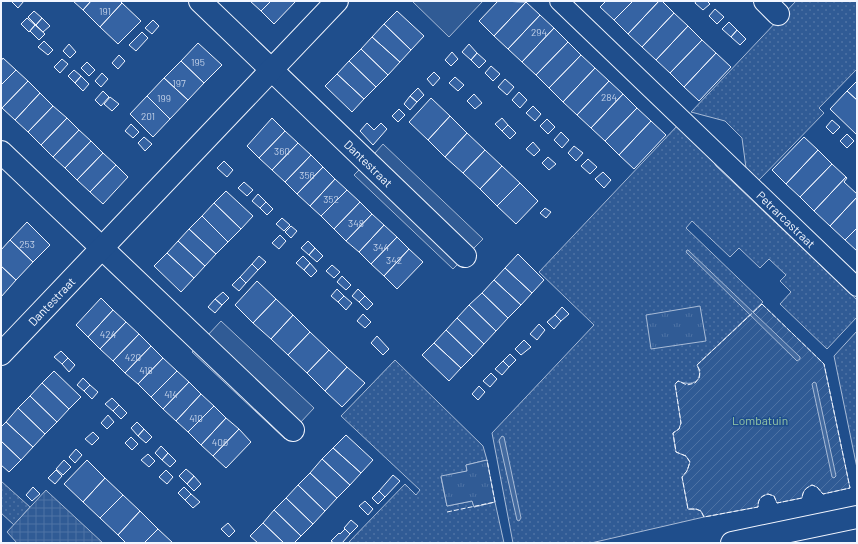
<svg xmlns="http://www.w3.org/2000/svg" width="858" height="544" font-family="Barlow,sans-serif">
<defs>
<pattern id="grass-dots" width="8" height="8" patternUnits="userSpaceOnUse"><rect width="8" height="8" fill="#305b95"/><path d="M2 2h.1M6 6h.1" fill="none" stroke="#4e73a5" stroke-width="1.8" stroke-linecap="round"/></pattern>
<pattern id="park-tufts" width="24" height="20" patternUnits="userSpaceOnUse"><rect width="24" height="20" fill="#305b95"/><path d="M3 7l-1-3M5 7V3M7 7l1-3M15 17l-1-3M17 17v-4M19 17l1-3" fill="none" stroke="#4e73a5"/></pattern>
<pattern id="garden-furrows" width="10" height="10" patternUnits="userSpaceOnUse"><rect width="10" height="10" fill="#305b95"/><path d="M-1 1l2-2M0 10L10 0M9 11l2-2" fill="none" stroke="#4e73a5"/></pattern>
<pattern id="plaza-grid" width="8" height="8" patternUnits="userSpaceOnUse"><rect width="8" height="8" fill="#305b95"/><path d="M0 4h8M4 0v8" fill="none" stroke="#4e73a5"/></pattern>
</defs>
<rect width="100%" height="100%" fill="#1f4e8c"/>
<path fill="url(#grass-dots)" stroke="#a8bbd7" d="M796 1H857V69L819 108 824 113 759 180 746 168 742 138 725 121 691 112Z
M678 125 710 156 716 166 857 300V317L827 349 780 304 791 292 780 281 786 275 769 259 760 268 739 248 730 257 692 221 686 228 763 302 697 365C705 381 693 388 678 381L681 423 679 429 673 433 676 452 686 456 690 462 687 471 688 509H696L701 511 704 517 591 543H513L492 433 594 325 539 272Z
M857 331V468L834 356Z
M395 360 483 446 487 460 466 465 467 471 441 477 447 506 472 501 474 507 495 502 504 543H348L405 484 416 495 420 490 341 416Z
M1 481 30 507 14 525 1 513Z"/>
<path fill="url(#park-tufts)" stroke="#a8bbd7" d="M700 306 706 341 651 349 646 315Z
M487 460 495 502 474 507 472 501 447 506 441 476 467 471 466 465Z"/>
<path fill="url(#garden-furrows)" stroke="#a8bbd7" d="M762 304 824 364 850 488 823 494 817 487 812 485C806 488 803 490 802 498L777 503 774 496 768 494C760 497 758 499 758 507L704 517 701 511 696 509H688L682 477 687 471 690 462 686 456 676 452 673 433 679 429 681 423 675 384 678 381C692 387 706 381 697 365Z"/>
<path fill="#305b95" stroke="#a8bbd7" d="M412 1H483L449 37Z
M383 144 483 239 453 269 354 175 367 162Z
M221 321 314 408 285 439 192 352Z"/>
<path fill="url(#plaza-grid)" stroke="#a8bbd7" d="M46 490 49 493 103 543H17L7 532Z"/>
<path fill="#446ba0" stroke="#a8bbd7" d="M687 250H688L800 357V359L797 361 686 252Z
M814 382 816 383 836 476 834 478 832 477 812 384Z
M502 436 504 437 521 518 519 521 517 520 499 440Z"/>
<path fill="#3563a3" stroke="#f2f6ff" d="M11 1H24L18 8Z
M73 1H91L83 10Z
M91 1H120L122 3 100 27 83 10Z
M250 1H271L261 11Z
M271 1H296L274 24 261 11Z
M498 1 526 2 494 36 479 21Z
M606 1H633L614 20 600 7Z
M633 1H659L628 34 614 20Z
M659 1H662L674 13 642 47 628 34Z
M696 1H707L710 4 703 10 695 3Z
M526 2 540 15 508 49 494 36Z
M122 3 141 21 118 44 100 27Z
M715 9 724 17 717 24 709 16Z
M34 11 42 18 36 25 28 17Z
M397 11 424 36 411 50 384 24Z
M674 13 688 26 656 60 642 47Z
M540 15 554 28 522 62 508 49Z
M27 18 35 25 29 32 21 24Z
M42 18 50 26 43 32 36 25Z
M153 20 159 26 152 34 145 28Z
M729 22 737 30 731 37 722 29Z
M384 24 411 50 400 62 372 37Z
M35 25 45 34 39 40 30 31Z
M688 26 702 40 670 73 656 60Z
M554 28 568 42 536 75 522 62Z
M737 30 746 39 740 45 731 37Z
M142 32 148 38 136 51 129 45Z
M372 37 400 62 388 75 361 49Z
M702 40 716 53 684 87 670 73Z
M44 41 53 50 48 55 38 47Z
M568 42 581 55 549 88 536 75Z
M198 43 222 65 204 83 181 61Z
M69 44 76 52 70 58 63 51Z
M469 44 477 53 471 60 462 52Z
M361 49 388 75 376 87 349 61Z
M452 52 458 59 451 66 445 60Z
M477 53 486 61 479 68 471 60Z
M716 53 731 67 699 101 684 87Z
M119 55 125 61 118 69 112 63Z
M581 55 595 68 563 102 549 88Z
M3 58 16 70 1 85V61Z
M62 59 68 64 60 73 54 67Z
M181 61 204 83 188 100 164 78Z
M349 61 376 87 364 99 337 74Z
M87 62 95 70 89 76 81 68Z
M491 66 500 74 493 81 485 73Z
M595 68 609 81 577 115 563 102Z
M16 70 28 81 2 108 1 107V85Z
M74 70 81 76 75 83 68 76Z
M434 72 440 78 433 86 427 79Z
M102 73 108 79 101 87 95 81Z
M337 74 364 99 352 112 325 86Z
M81 76 89 84 83 91 75 83Z
M455 77 464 85 458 91 449 83Z
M164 78 188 100 170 119 147 96Z
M505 79 514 87 507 95 498 87Z
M28 81 40 93 15 120 2 108Z
M609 81 623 94 591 128 577 115Z
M857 81V100L847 91Z
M418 88 424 95 417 102 410 96Z
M103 91 109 97 101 106 95 100Z
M847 91 857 100V135L830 109Z
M519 92 527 100 520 108 512 100Z
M40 93 53 106 28 132 15 120Z
M474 94 482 103 475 109 467 101Z
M623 94 637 108 605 141 591 128Z
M147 96 170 119 153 137 130 114Z
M410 96 417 102 410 110 404 104Z
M110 97 119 104 112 111 104 104Z
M431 98 450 116 428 140 409 122Z
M53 106 67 118 41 145 28 132Z
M533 106 541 114 535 121 526 113Z
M637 108 651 121 619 155 605 141Z
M399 109 405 115 398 122 392 116Z
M450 116 467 133 445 157 428 140Z
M67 118 79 130 53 157 41 145Z
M272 118 285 131 259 158 247 146Z
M502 118 508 125 502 131 495 124Z
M547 119 555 127 548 134 540 126Z
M832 120 840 127 833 134 826 127Z
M651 121 666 135 634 169 619 155Z
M367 123 374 130 381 123 387 129 373 145 360 131Z
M131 124 139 132 133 138 125 131Z
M508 125 516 133 510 139 502 131Z
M79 130 91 141 65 168 53 157Z
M285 131 298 143 272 170 259 158Z
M561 132 569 140 562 148 554 140Z
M467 133 485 150 463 173 445 157Z
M847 134 854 141 847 148 840 141Z
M144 137 152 144 145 151 138 143Z
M804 137 818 150 786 184 772 170Z
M91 141 103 153 77 180 65 168Z
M533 142 540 150 534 156 526 149Z
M298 143 311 155 285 182 272 170Z
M574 146 583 153 576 161 568 153Z
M485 150 502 166 480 189 463 173Z
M818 150 832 164 800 197 786 184Z
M103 153 116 165 90 192 77 180Z
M311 155 323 167 297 194 285 182Z
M548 157 556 164 549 170 542 163Z
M588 159 597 167 590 174 581 166Z
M224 161 233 170 227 177 217 168Z
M832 164 846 177 814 211 800 197Z
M116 165 128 177 103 204 90 192Z
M502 166 520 183 497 206 480 189Z
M323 167 335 179 310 206 297 194Z
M603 172 611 180 604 188 595 179Z
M846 177 847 178 844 182 857 194V197L830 226 814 211Z
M335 179 347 190 321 216 310 206Z
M244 182 253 190 247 196 238 188Z
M520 183 538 201 516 224 497 206Z
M347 190 360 202 334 229 321 216Z
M226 191 253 216 241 229 214 203Z
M258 194 266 202 260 208 252 201Z
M857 197V228L845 240 830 226Z
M266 202 273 209 267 215 260 208Z
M360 202 372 214 346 241 334 229Z
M214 203 241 229 228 242 202 216Z
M545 208 551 212 546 218 540 213Z
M372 214 384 225 359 252 346 241Z
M202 216 228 242 216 254 189 229Z
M282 218 290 225 284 231 276 224Z
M27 222 50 245 33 262 10 240Z
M384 225 397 237 371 264 359 252Z
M291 226 297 231 291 238 285 232Z
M857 228V251L845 240Z
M189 229 216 254 205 266 178 241Z
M280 235 286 241 279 249 272 243Z
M397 237 409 249 384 276 371 264Z
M10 240 33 262 16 280 1 266V250Z
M178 241 205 266 194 278 167 253Z
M308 241 315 248 309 255 301 248Z
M315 248 323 256 317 262 309 255Z
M409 249 423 262 397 289 384 276Z
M167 253 194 278 181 292 154 266Z
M518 254 544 280 532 293 505 268Z
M259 256 266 262 258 270 252 264Z
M303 256 310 263 304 270 296 263Z
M310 263 317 271 311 277 304 270Z
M252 264 258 270 246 283 240 277Z
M332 265 340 272 334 278 326 271Z
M1 266 16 280 1 297Z
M505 268 532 293 521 305 494 280Z
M342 276 351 285 346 290 337 282Z
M240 277 246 283 239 291 232 285Z
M494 280 521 305 508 318 482 293Z
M257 281 276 299 253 323 235 305Z
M337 289 344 296 338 302 331 296Z
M358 289 365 296 359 302 352 296Z
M223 292 229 298 222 305 215 299Z
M482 293 508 318 496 331 469 305Z
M344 296 352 303 346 310 338 302Z
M365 296 373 304 367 310 359 302Z
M101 298 113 310 88 337 76 325Z
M215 299 222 305 215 313 208 307Z
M276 299 293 315 271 339 253 323Z
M469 305 496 331 484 344 457 318Z
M562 307 569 314 561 321 555 315Z
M113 310 126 322 100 349 88 337Z
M363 314 371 322 365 328 357 321Z
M293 315 310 332 288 355 271 339Z
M555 315 561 321 554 329 547 322Z
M457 318 484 344 473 356 446 330Z
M126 322 139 334 113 361 100 349Z
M539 324 545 330 537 340 530 334Z
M446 330 473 356 461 368 434 343Z
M310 332 329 350 307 373 288 355Z
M139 334 151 346 125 373 113 361Z
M377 336 389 349 383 355 371 343Z
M524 340 531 347 521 355 515 349Z
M434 343 461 368 449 381 422 355Z
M151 346 163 358 138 384 125 373Z
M329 350 347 367 325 391 307 373Z
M61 351 68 358 62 364 54 357Z
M510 354 516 360 509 367 503 361Z
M68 358 75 365 69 372 62 364Z
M163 358 177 371 151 397 138 384Z
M503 361 509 367 502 375 495 369Z
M347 367 365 383 342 407 325 391Z
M54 371 81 397 69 409 42 383Z
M177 371 189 382 163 409 151 397Z
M491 373 497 379 490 387 483 381Z
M83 378 90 385 84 391 77 385Z
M189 382 201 394 176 421 163 409Z
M42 383 69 409 57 422 30 396Z
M90 385 98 392 92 399 84 391Z
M479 386 485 392 478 400 472 394Z
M201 394 214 406 188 432 176 421Z
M30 396 57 422 45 434 18 408Z
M112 398 119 405 113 411 105 404Z
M119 405 127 413 121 419 113 411Z
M214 406 226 418 201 445 188 432Z
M18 408 45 434 33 447 6 422Z
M108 415 114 422 107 429 101 423Z
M226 418 239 429 213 456 201 445Z
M6 422 33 447 21 460 1 441V427Z
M137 422 144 429 138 436 131 428Z
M144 429 152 437 146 443 138 436Z
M239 429 251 442 226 468 213 456Z
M93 432 99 438 92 445 85 439Z
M346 435 373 460 361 473 333 448Z
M131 437 138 444 132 450 125 443Z
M1 441 21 460 9 472 1 465Z
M161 446 168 453 162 460 155 453Z
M333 448 361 473 350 485 322 459Z
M76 449 82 455 75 463 69 457Z
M168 453 176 461 170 467 162 460Z
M148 454 155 461 149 467 141 460Z
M322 459 350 485 337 498 310 473Z
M64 460 71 467 63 475 56 469Z
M87 460 105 478 83 502 64 484Z
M186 469 194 476 187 484 179 476Z
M56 470 62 476 55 484 48 478Z
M166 470 173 477 167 484 159 477Z
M310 473 337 498 325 511 298 485Z
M393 475 400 481 385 497 379 491Z
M194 476 201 484 194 491 187 484Z
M105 478 123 495 100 518 83 502Z
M298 485 325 511 313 524 286 498Z
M33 487 40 494 32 501 26 495Z
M184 487 191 494 185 500 178 493Z
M379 491 385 497 378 504 372 498Z
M191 494 200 502 193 508 185 500Z
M123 495 140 511 118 535 100 518Z
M286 498 313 524 301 536 274 510Z
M365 501 373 509 368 515 359 506Z
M274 510 301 536 294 543H284L263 523Z
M140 511 158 529 144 543H126L118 535Z
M351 520 358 526 350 534 344 528Z
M228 523 235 531 229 537 221 529Z
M263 523 284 543H258L250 536Z
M158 529 173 543H144Z
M345 529 350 534 342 543H334L331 541 339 533 340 534Z"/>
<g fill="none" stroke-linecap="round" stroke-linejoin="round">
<g stroke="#f2f6ff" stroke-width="20">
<g id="pedestrian">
<path id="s1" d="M559 1 857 287"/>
</g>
</g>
<g stroke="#f2f6ff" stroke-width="24">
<g id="minor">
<path id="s2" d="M200 1 465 256"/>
<path d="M765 1 778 14"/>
<path d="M1 152 293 430"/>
<path id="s3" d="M1 354 337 1"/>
<path d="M732 543 857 517"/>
</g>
</g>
<use href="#pedestrian" stroke="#1f4e8c" stroke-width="18"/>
<use href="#minor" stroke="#1f4e8c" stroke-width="22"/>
<path stroke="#f2f6ff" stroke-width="1" stroke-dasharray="5 2" stroke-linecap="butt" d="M762 304 824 364 850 488 823 494 817 487 812 485C806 488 803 490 802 498L777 503 774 496 768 494C760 496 758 500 758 507L704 517 701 511 696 509H688L682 477 687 471 690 462 686 456 676 452 673 433 679 429 681 423 675 384 678 381 687 385 695 383 699 378 700 371 697 365Z
M447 512 495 502 487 460"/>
</g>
<g text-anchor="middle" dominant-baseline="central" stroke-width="3" stroke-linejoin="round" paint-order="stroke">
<g font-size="10" fill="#c3d1e8">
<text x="105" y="11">191</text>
<text x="539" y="32">294</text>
<text x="198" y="62">195</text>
<text x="179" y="83">197</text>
<text x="609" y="97">284</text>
<text x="164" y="98">199</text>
<text x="148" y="116">201</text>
<text x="282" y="151">360</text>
<text x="307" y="175">356</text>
<text x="331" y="199">352</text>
<text x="356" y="223">348</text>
<text x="27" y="244">253</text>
<text x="381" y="247">344</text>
<text x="394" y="260">342</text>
<text x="108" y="334">424</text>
<text x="133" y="357">420</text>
<text x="146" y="370">418</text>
<text x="171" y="394">414</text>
<text x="196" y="418">410</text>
<text x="220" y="442">406</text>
</g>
<g font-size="12" fill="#f2f6ff" stroke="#1f4e8c">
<text stroke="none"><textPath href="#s2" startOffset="234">Dantestraat</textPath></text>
<text stroke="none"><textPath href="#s1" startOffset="315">Petrarcastraat</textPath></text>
<text stroke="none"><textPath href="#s3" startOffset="73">Dantestraat</textPath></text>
</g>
<g font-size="12" fill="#97c8a6" stroke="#1f4e8c">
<text x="760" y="420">Lombatuin</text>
</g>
</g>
<rect width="858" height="544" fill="none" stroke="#f2f6ff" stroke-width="4"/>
</svg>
